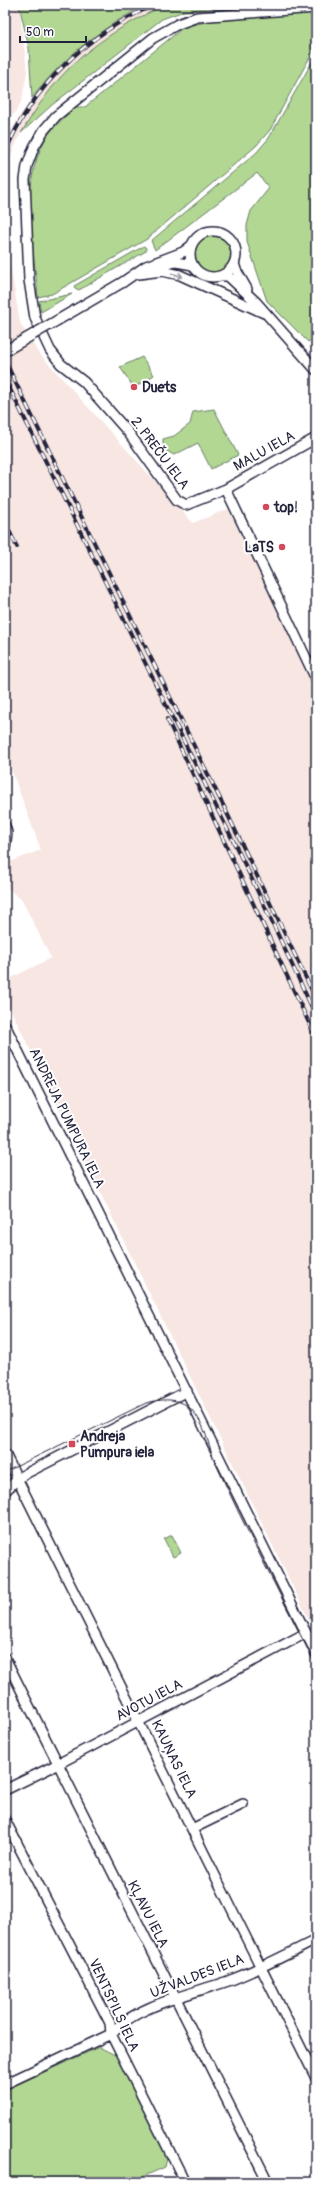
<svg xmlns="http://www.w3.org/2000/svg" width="321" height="2187" font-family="Pangolin,sans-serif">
<rect width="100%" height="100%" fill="#fff"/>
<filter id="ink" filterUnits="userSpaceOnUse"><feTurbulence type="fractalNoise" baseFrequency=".025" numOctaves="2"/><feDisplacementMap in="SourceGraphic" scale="8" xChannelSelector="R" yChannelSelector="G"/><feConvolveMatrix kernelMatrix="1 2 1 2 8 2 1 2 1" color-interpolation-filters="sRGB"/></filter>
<g filter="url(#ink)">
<path fill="#f7e6e2" d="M5 5H19L27 71 22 100 15 113 5 122Z
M146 5H165L111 34 76 61 45 96 21 133 5 168V144L7 139 20 115 46 79 88 40 106 27Z
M9 257 20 323 38 352 193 523 228 509 316 688V1634L5 998V981L51 958 22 900 5 886V864L41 850 5 753V258Z"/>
<path fill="#b1d793" stroke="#6a7c67" d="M19 5H146C100 28 63 58 32 98L29 48Z
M165 5H247L184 11 162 19 52 105 21 133C29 121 36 108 45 97 74 55 119 26 165 5Z
M316 13V46L270 130 256 146 147 239 52 294 38 297C34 247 19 185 45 140 52 127 65 117 76 107H85L179 31 180 28 210 21Z
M316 55V337L308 342 267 301 247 242V225L251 211 269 188 257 173 155 250 151 241 256 153 269 138Z
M194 254a19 19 0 1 1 38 0a19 19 0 1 1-38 0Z
M144 246 146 248V251L79 290 75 288 74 286Z
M72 294 41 312 39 301Z
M142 357 154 375 134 388 120 367Z
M214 409 238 455 211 469 198 443 174 455 163 449V439L174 436 190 424 193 412Z
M172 1535 181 1553 173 1557 164 1539Z
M99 2047 119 2057 168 2154 165 2167 131 2182H5V2090Z"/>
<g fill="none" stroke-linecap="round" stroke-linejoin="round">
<g stroke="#22223b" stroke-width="12">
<path id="minor" d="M316 8 197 17 178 24 153 38 56 116 44 130 34 147 27 166 25 180 29 280 35 318 50 350 61 364 84 382 128 432 177 500 186 505 226 489 316 438
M190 254a23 23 0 1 1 46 0a23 23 0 1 1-46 0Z
M234 263 236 270 247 289
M153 268 176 262 193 265
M139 274 162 271 180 275 264 313
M219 276H228L256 302 316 370
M123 282 146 266 183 252 192 245
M226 489 316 679
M5 826 7 833 5 848
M5 1025 316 1653
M5 1454 316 2078
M5 1491 18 1479 27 1473 187 1391
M5 1658 268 2182
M5 1790 58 1764 306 1633
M5 1820 110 2023 111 2034 185 2182
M192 1829 243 1804
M5 2084 111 2034C137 2003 199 1993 236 1978 263 1967 290 1953 316 1940"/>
</g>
<use href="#minor" stroke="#fff" stroke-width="9"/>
<path stroke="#22223b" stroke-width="1" d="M5 1472 146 1403C161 1399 179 1397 191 1409 206 1424 208 1446 216 1464 247 1533 283 1599 316 1666"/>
<g stroke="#22223b" stroke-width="4">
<path id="rail" d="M5 153C32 86 89 32 155 5
M5 361 226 811 316 999
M5 379 249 873 316 1016
M5 522 17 547
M167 719 316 1038"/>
</g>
<use href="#rail" stroke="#fff" stroke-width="2.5" stroke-dasharray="8" stroke-linecap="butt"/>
<g stroke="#22223b" stroke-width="12" stroke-linecap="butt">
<path id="minor-bridge" d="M5 351 123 282"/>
</g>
<use href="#minor-bridge" stroke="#fff" stroke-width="9"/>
</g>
<defs><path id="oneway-shaft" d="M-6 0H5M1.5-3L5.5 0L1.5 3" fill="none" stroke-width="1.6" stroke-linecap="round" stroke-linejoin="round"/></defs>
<use stroke="#9c9ca7" href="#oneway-shaft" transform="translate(177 275) rotate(16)"/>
</g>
<g fill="#d1495b" stroke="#fff" stroke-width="1.5">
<circle cx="134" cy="387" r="4"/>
<circle cx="266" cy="507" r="4"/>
<circle cx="282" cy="547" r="4"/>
<rect x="68" y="1440" width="8" height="8" rx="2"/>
</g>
<g text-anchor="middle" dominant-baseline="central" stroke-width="4" stroke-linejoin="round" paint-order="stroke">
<g font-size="14" font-weight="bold" fill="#22223b" stroke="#fff" text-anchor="start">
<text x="142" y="387">Duets</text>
<text x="274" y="507">top!</text>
<text x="274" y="547" text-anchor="end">LaTS</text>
<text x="80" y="1436">Andreja<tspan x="80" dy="16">Pumpura iela</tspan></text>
</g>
<g font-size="14" fill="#22223b" stroke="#fff">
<text transform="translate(264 451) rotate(-29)">MALU IELA</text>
<text transform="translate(160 453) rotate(53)">2. PREČU IELA</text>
<text transform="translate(67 1118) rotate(64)">ANDREJA PUMPURA IELA</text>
<text transform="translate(149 1700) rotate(-28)">AVOTU IELA</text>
<text transform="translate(174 1759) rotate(64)">KAUŅAS IELA</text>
<text transform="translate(148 1914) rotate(63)">KĻAVU IELA</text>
<text transform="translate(197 1976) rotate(-21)">UŽVALDES IELA</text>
<text transform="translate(114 2005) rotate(65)">VENTSPILS IELA</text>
</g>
</g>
<rect width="321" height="2187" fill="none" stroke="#fff" stroke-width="20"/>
<rect x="10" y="10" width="301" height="2167" fill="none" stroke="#22223b" stroke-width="1.5" filter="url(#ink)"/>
<path d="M20 36v6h66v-6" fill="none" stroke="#22223b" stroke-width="2"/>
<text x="26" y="36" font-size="12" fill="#22223b" stroke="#ffffff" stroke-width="3" paint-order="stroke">50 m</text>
</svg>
